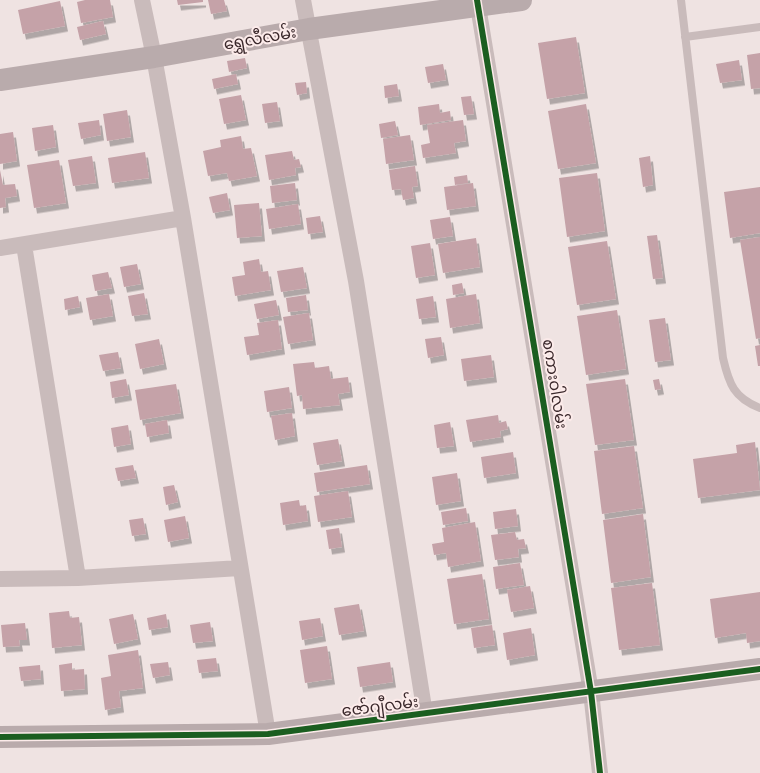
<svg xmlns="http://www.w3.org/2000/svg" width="760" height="773" font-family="Karla,'Noto Sans Myanmar',sans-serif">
<defs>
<filter id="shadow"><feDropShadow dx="3" dy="5.5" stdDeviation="0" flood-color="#0004"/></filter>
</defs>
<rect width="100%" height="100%" fill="#efe3e2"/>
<path fill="#c5a2a8" filter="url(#shadow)" d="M85 0H110L113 17 81 23 77 2Z
M177 0H203V2L178 5Z
M208 0H224L227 11 211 14Z
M60 1 65 26 23 34 18 10Z
M103 21 106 34 80 40 77 27Z
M576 37 585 93 547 99 538 43Z
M760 53V88L751 89 747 55Z
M245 58 247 68 229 72 227 61Z
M739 60 742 80 720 83 716 64Z
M443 64 446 80 428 83 425 67Z
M236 74 238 84 214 89 212 79Z
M306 82 307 93 297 95 295 83Z
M397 84 399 96 385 98 384 86Z
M241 95 246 120 224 124 219 99Z
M471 96 474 114 464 115 461 97Z
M277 102 280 121 265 123 262 104Z
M439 104 440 113 450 111 451 120 420 125 418 107Z
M586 104 596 163 558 169 548 111Z
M127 110 131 137 107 141 103 114Z
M99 120 101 135 81 139 78 123Z
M463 120 466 141 454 143 456 153 423 158 421 145 430 143 427 125Z
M395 121 398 135 381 138 379 124Z
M53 125 56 147 35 151 32 128Z
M13 132 17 161 0 164V134Z
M410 135 414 160 386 164 383 139Z
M241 136 243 149 251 148 257 176 229 181 227 173 208 176 203 151 221 147 220 140Z
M292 151 294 160 299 159 301 167 295 168 296 175 269 180 265 155Z
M145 152 149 178 112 183 108 158Z
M92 156 96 183 73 186 68 160Z
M650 156 653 185 643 187 639 158Z
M59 160 66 203 34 208 27 165Z
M415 166 418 186 412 187 414 198 403 200 401 189 392 190 389 170Z
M0 170 3 185 15 184 17 196 5 198 6 207 0 208Z
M597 173 605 231 567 237 559 178Z
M467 175 468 183 455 185 454 177Z
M295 183 297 200 272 203 270 186Z
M473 183 476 206 447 210 444 187Z
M760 187V233L730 238 724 192Z
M227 193 230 210 213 213 209 197Z
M259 203 262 236 237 238 234 205Z
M298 204 301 224 269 229 266 209Z
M320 216 323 232 308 234 306 218Z
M450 217 453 236 433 239 430 220Z
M657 235 663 278 653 279 647 236Z
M760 237V338L756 339 740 240Z
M476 238 480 267 443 273 438 244Z
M607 241 616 299 577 305 568 247Z
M430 243 435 275 416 278 411 246Z
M259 259 261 272 268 271 271 290 235 296 232 277 245 275 243 262Z
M137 264 141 284 124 287 120 267Z
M303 267 307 288 281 292 277 271Z
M108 272 112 288 95 291 92 275Z
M462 283 464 293 453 295 452 285Z
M144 293 148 314 132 316 128 296Z
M109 294 113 316 90 320 86 298Z
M476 294 480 323 450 328 446 299Z
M306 295 308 310 288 312 286 298Z
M78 296 80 307 65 310 64 299Z
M433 296 436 317 419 319 416 299Z
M276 300 279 315 257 319 254 304Z
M617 310 626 369 586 375 577 316Z
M309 313 313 340 288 344 283 317Z
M665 318 671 360 655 362 649 320Z
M278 320 282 349 247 355 244 337 259 335 257 323Z
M441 337 444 355 428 358 425 339Z
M159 339 164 364 140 369 135 344Z
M760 345V366H758L755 346Z
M118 352 121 368 103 371 99 355Z
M491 355 494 377 464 381 461 359Z
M314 362 315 368 329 366 331 379 348 377 350 392 338 394 340 405 303 409 302 395 297 396 293 364Z
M126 379 129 395 112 398 110 382Z
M625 379 634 440 595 445 586 384Z
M659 379 661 389 655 390 653 380Z
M176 384 181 413 140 420 135 390Z
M289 387 292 408 267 412 264 391Z
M292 413 295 436 275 440 271 416Z
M498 415 499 423 506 421 508 429 500 431 501 437 470 442 466 420Z
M167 420 169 433 147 437 145 424Z
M450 422 454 446 437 448 434 425Z
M128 425 131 444 114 447 111 428Z
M338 439 342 461 317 465 313 443Z
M755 442 760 490 698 498 693 459 737 453 736 445Z
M634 446 643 508 602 514 594 451Z
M513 452 516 473 484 478 481 457Z
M133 465 136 478 118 481 115 468Z
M367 465 370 484 317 492 314 473Z
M457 473 461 501 436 505 432 477Z
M174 485 178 502 166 505 163 487Z
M348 491 352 517 318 522 314 496Z
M299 500 300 506 306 505 308 521 283 525 280 503Z
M466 508 468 521 443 525 441 512Z
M516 509 518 526 495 529 493 512Z
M643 514 651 577 611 583 603 520Z
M185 516 189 538 168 542 164 520Z
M143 518 146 534 132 536 129 520Z
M475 522 481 561 448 567 446 553 434 555 432 544 444 542 442 528Z
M339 528 342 547 329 549 326 530Z
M515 532 517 540 524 539 526 548 518 549 519 557 495 560 491 535Z
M520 563 524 585 496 589 493 567Z
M482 574 489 619 454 624 447 579Z
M652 583 660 645 619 650 611 588Z
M530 586 534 608 511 612 507 590Z
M760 592V641L747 643 746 633 715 638 710 599Z
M359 604 364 631 339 635 334 608Z
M69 611 70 618 79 617 82 645 52 648 49 613Z
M133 614 138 639 114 644 109 619Z
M166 614 168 627 149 630 147 618Z
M320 618 323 636 302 640 299 621Z
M210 622 213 641 193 643 190 625Z
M25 623 27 640H19L20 646 3 647 1 625Z
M492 625 495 645 474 648 471 628Z
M531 628 535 655 507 660 503 633Z
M327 646 332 679 305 683 300 650Z
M138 650 143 688 119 691 121 707 105 710 101 678 111 676 108 655Z
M216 658 218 671 199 673 197 660Z
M168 662 170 675 153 678 150 664Z
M390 662 393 682 360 687 357 667Z
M72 663V670L84 669 85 689 61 691 59 665Z
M40 665 41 679 21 681 19 667Z"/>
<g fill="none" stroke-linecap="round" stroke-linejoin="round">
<path stroke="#c9bbbb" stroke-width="8" d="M681 0 723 358C729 384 734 398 760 408
M685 37 760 27"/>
<path stroke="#c9bbbb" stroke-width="16" d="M142 0 154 57 183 218 268 734
M303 0 356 281 425 714
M477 0 591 692 600 773
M24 245 78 578
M0 248 183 218
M0 579 78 578 240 568"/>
<path stroke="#b9abac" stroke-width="22" d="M0 80 154 57 309 29 521 0
M0 737 268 734 760 669"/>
<g stroke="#fcebea" stroke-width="9">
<path id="cycleway" d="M477 0 591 692 600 773
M0 737 268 734 760 669"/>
</g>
<use href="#cycleway" stroke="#1b5e20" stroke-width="6"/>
</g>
<g text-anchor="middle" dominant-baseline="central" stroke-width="4" stroke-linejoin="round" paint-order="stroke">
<g font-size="16" fill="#3a282b" stroke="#fcebea">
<text transform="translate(260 38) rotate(-10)">ရွှေလီလမ်း</text>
<text transform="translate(555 384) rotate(81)">စကားဝါလမ်း</text>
<text transform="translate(380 706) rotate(-7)">ဇော်ဂျီလမ်း</text>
</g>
</g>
</svg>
